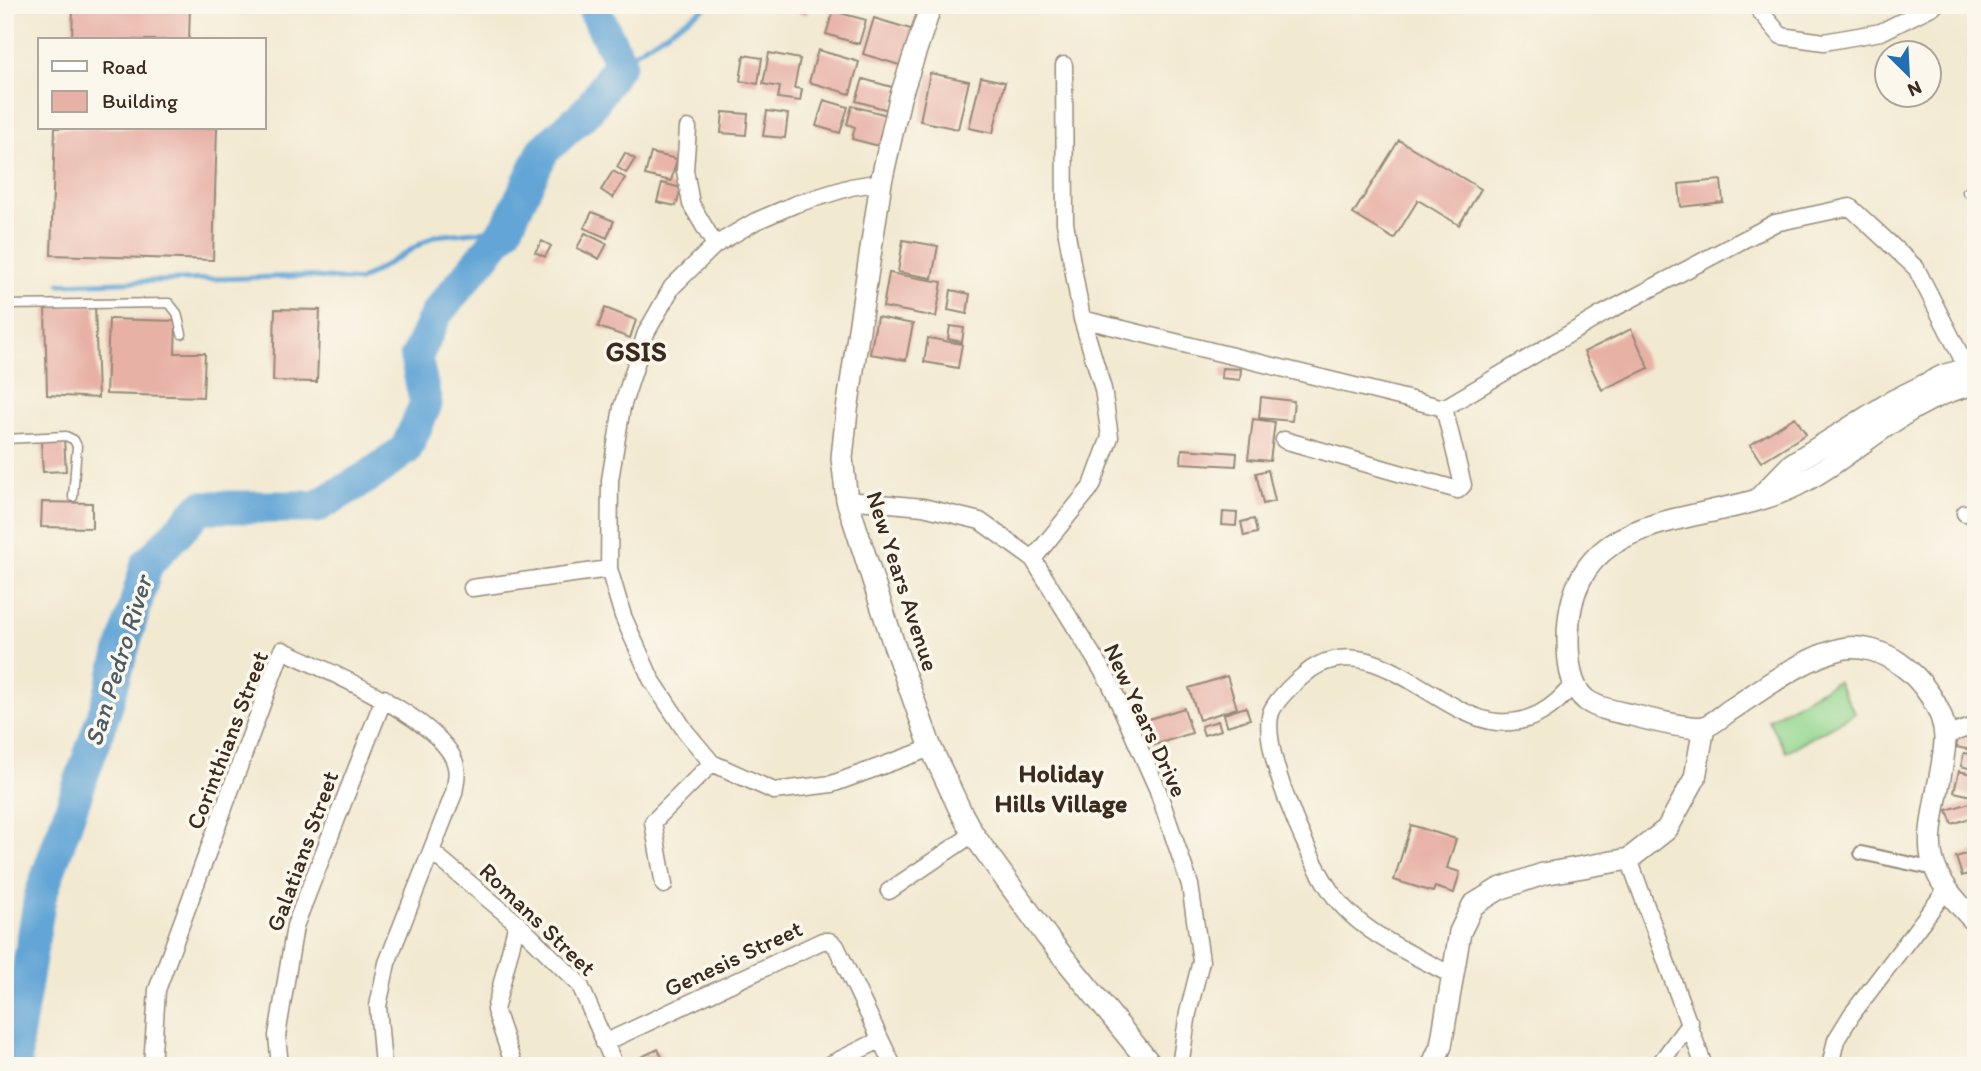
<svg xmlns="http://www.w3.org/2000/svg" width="1981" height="1071" font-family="Itim,sans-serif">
<rect width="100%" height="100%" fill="#fbf7ec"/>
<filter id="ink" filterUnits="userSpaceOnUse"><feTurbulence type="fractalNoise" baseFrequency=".0143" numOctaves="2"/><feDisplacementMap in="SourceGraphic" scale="14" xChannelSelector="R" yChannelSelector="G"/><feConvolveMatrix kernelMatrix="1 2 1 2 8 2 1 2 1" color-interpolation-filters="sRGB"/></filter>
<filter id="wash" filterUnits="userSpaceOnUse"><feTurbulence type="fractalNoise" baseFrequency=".00686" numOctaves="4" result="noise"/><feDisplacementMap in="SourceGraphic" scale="28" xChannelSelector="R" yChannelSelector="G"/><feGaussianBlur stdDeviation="1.57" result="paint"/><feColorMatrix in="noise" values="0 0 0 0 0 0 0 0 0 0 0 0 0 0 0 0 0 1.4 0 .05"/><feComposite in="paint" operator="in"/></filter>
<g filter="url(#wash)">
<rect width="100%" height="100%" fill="#f2e9d1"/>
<path fill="#92d58d" stroke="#668056" stroke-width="2" d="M1837 681 1855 713 1786 752 1768 720Z"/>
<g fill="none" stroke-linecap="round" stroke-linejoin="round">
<path stroke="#62a5d6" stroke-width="5" d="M620 62 709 5
M60 284 304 276 359 281 434 236 506 229"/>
<path stroke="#62a5d6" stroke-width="33" d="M16 1066V1044L40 897 105 711 147 564 201 507H316L371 475 406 449 426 404 416 358 436 314 506 229 543 151 589 109 620 62 592 5"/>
</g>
<g id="blocks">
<path fill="#e8b1a6" d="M73 5H190L189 40H72Z
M792 5H809L807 15 791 11Z
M833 11 866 20 859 44 826 34Z
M874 18 917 31 906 67 863 54Z
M818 50 859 62 850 94 809 82Z
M769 53 800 59 794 88 802 89 800 101 778 98 780 87 763 84Z
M744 55 762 58 758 84 740 81Z
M930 73 969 81 958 129 920 121Z
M981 77 1005 82 993 133 969 128Z
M863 79 899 89 892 111 856 101Z
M824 100 848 107 840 133 816 126Z
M852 106 891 116 883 147 852 139 855 127 847 124Z
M767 111 788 114 785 138 763 136Z
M723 112 748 114 746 135 721 133Z
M55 128H217L213 260 51 255Z
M1399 140 1481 189 1459 225 1418 200 1394 239 1353 214Z
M625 153 635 159 626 173 617 167Z
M651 153 677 159 671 181 645 175Z
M613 171 625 178 613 198 601 190Z
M1721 180 1723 202 1681 207 1679 184Z
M662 183 681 188 676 206 657 202Z
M592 212 614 221 607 238 584 228Z
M585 233 607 244 599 259 577 248Z
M903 240 938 246 932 278 898 272Z
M542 241 551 246 545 257 535 252Z
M889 273 942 282 936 317 883 307Z
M951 290 970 294 967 314 948 310Z
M95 305 98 398 47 395 45 307Z
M605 308 636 320 630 338 598 327Z
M275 309 320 310 317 382 273 381Z
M877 317 913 324 906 360 870 354Z
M109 319 176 321 175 353H205L203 397 106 394Z
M950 326 964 328 962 342 948 339Z
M1631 329 1649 368 1602 390 1584 352Z
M928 338 962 344 958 368 924 362Z
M1222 368 1241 369 1240 380 1221 378Z
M1261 397 1294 401 1292 421 1259 418Z
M1795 417 1806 434 1761 462 1750 445Z
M1253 419 1275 422 1270 461 1248 459Z
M64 439 66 471 43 472 41 441Z
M1182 449 1237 453 1236 466 1181 463Z
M1268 470 1275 501 1263 504 1256 473Z
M42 502 92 503V528L41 527Z
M1223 512 1237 513 1236 526 1222 525Z
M1254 519 1257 533 1244 536 1241 522Z
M1227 676 1237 708 1199 720 1189 688Z
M1246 707 1250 719 1227 726 1224 714Z
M1184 708 1192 733 1154 745 1146 720Z
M1218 721 1221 730 1204 735 1201 726Z
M1959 734 1976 738V751L1956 747Z
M1964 753 1976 755V770L1961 766Z
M1959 771 1976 775V797L1954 792Z
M1976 801V816L1952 824 1947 810Z
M1411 825 1456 839 1447 868 1460 872 1454 893 1435 887 1433 892 1394 880Z
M1976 851V871L1962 876 1956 857Z
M658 1049 666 1066H622Z"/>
</g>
</g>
<g filter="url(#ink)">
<use href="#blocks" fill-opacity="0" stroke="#968a78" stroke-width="2"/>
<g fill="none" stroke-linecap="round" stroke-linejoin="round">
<g stroke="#968a78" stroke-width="11">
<path id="service" d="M1967 192 1976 191
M5 305 169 303 177 313 182 334
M5 439 66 436 74 440 77 446 73 497"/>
</g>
<g stroke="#968a78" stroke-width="16">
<path id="pedestrian" d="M1861 853 1935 869"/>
</g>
<g stroke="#968a78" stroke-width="19">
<path id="minor" d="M1755 5 1781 36 1824 42 1881 32 1935 5
M688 128 685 170 691 204 715 245
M881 182 851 187 796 204 756 221 715 245 672 287 646 333 622 407 610 480 609 569 623 616 651 679 686 732 712 763 774 791 832 784 931 748
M1082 319 1444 408 1601 315 1775 223 1850 207 1916 268 1967 368 1969 380
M1284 440 1458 490 1463 485 1444 408
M847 500 923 507 980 521 1033 559 1110 683 1157 788 1190 885 1201 961 1188 1013 1180 1066
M1965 513 1976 515
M1033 559 1092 486 1110 437 1103 389 1082 319 1065 223 1064 65
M472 588 609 569
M1945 736 1976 725
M432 852 517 923 580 985 615 1066
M1629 859 1704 1066
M664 885 653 822 712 763
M889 891 973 834
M1453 976C1407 951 1354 931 1326 884 1307 853 1257 743 1272 710 1279 697 1293 684 1304 675 1321 659 1345 655 1368 661 1412 673 1456 718 1497 722 1529 725 1555 708 1573 684
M604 1043 822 941H829L836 946 893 1066
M152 1066 157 990 282 650C322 668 449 722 456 767 458 775 455 786 454 793L387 963 378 1006 383 1066
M280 1066 277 1036 295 926 384 698
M514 1066 495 1010 517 923
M827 1066 880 1040
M1658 1066 1690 1023
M1830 1066 1836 1040 1852 1014 1947 889"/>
</g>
<g stroke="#968a78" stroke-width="24">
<path id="tertiary" d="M931 5 900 98 881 182 847 410 842 458 847 500 893 642 931 748 961 812 973 834 1048 938 1152 1066
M1976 384C1907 397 1857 455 1797 485 1708 530 1569 500 1568 638 1568 659 1569 686 1586 700 1598 709 1618 712 1632 715 1647 719 1691 730 1704 727 1714 724 1726 712 1735 707 1765 687 1806 657 1841 649 1859 644 1884 652 1899 663 1921 678 1945 710 1945 738 1945 760 1936 793 1933 816 1930 834 1928 852 1936 870 1944 890 1962 907 1976 923
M1760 497 1792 464 1893 401 1945 375 1976 367
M1432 1066 1441 1046 1460 932 1473 905 1499 889 1543 874 1629 859 1667 829 1695 778 1704 727"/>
</g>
<use href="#service" stroke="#fff" stroke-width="8"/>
<use href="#pedestrian" stroke="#fff" stroke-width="12"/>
<use href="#minor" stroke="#fff" stroke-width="16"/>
<use href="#tertiary" stroke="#fff" stroke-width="21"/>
</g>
</g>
<g text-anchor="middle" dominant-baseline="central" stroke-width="7" stroke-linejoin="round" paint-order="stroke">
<g font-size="24" fill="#3b2a1e" stroke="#fbf7ec">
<text transform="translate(903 581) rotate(72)">New Years Avenue</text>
<text transform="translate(1146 720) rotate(65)">New Years Drive</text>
<text transform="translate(227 740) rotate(-69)">Corinthians Street</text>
<text transform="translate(302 851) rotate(-70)">Galatians Street</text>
<text transform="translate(538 919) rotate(44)">Romans Street</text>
<text transform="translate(733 958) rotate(-25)">Genesis Street</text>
</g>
<g font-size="26" font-style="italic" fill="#4b5b68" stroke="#fbf7ec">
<text transform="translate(118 661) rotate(-73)">San Pedro River</text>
</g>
<g font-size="26" font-weight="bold" fill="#3b2a1e" stroke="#fbf7ec">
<text x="1061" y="773">Holiday<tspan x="1061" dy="30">Hills Village</tspan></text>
</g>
<g font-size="28" font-weight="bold" fill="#3b2a1e" stroke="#fbf7ec">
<text x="636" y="351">GSIS</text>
</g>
</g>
<rect width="1981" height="1071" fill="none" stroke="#fbf7ec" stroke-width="28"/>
<rect x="38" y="38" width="228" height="91" fill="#fbf7ec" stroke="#aea59a" stroke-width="2"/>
<rect x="52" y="61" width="35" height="10" fill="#ffffff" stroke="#aea59a" stroke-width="2"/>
<text x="102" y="74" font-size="21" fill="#3b2a1e">Road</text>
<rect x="52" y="91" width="35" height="21" fill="#e8b1a6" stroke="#aea59a" stroke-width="2"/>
<text x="102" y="108" font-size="21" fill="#3b2a1e">Building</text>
<g transform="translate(1908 74) rotate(156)"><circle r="33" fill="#fbf7ec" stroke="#aea59a" stroke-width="2"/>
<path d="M0-5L12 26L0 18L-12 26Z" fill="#1f6fb2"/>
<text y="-10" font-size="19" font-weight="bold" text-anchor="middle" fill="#3b2a1e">N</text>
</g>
</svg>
